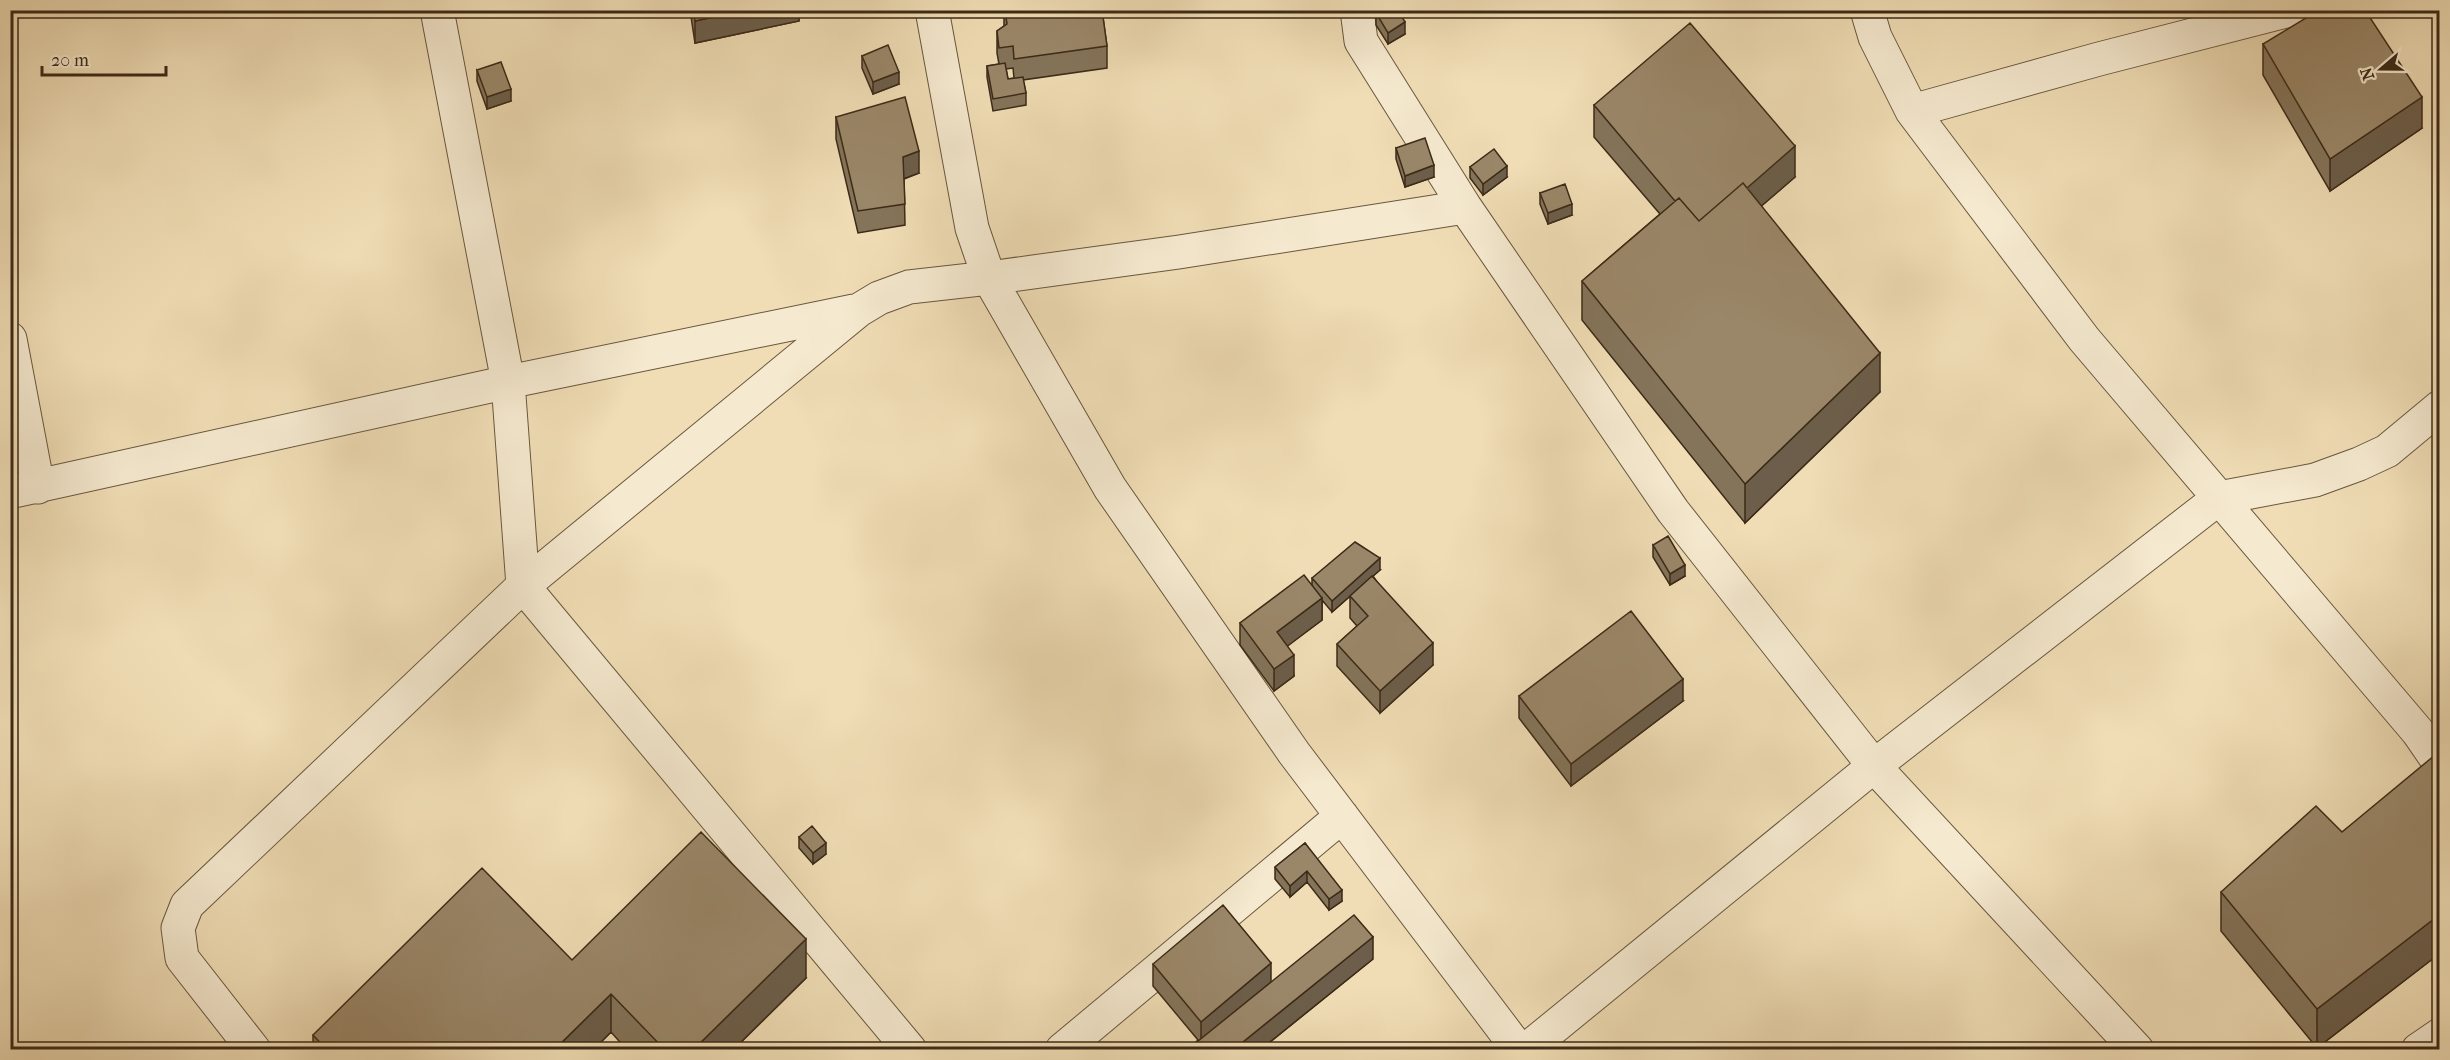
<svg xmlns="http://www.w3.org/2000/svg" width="2450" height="1060" font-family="'IM FELL French Canon',serif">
<rect width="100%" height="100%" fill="#f0ddb5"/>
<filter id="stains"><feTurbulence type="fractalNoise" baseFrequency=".00333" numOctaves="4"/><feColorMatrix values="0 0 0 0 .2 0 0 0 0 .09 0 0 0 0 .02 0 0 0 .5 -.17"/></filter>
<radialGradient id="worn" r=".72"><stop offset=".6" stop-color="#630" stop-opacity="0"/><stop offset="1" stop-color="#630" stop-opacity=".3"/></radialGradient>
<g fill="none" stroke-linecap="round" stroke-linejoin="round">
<g stroke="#69573e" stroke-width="35">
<path id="minor" d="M932 10 972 228 989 278 1110 488 1294 753 1519 1050
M1357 10 1361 41 1465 207 1673 511 1874 766 2137 1050
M1867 10 1875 37 1912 111 2084 339 2418 732 2440 764
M1912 111 2099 59 2290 10
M10 339 38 487
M10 492 508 382 854 311
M254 1050 182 958 178 928 187 905 523 586 508 382 437 10
M910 1050 523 586 859 310 879 298 909 287 989 278 1179 252 1465 207
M1062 1050 1342 816
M1526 1050 1874 766 2219 498 2315 480 2359 464 2387 451 2440 407
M2418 1050 2440 1035"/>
</g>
<use href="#minor" stroke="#f5e9cf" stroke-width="33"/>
</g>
<path fill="#84745a" stroke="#3c2a17" stroke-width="1.5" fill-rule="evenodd" d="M690 10H799V21L695 43Z
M1004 10H1102L1107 46V68L1023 80 1026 93V105L993 111 987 77V66L999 64 997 53V31L1004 26ZM1013 68 1014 78 1008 79 1006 69Z
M1376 13 1405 34 1388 44 1376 25Z
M2263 44 2422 128 2330 191 2263 75Z
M862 56 899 84 873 94 862 68Z
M477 70 511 101 487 109 477 81Z
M1594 105 1795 177 1761 206 1880 392 1745 523 1582 320V281L1660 214 1594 137Z
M836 117 919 173 904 179 905 225 858 233 836 139Z
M1396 148 1434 177 1405 187 1396 159Z
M1470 167 1507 177 1483 195 1470 178Z
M1540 193 1572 215 1548 224 1540 204Z
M1653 545 1685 576 1670 585 1653 557Z
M1380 570 1373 576 1433 665 1380 713 1337 666V644L1357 626 1350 618V596L1332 612 1322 600V620L1287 646 1294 676 1274 691 1240 645V623L1312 587V578Z
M1519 696 1683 701 1571 786 1519 718Z
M2439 760V954L2317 1048 2221 931V892L2342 832Z
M799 837 826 854 813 864 799 848Z
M1305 843 1342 901 1329 910 1307 882 1290 897 1275 879V867Z
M1373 959 1260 1050H1187L1198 1040 1153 986V964L1271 982Z
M572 960 806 978 733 1050H627L611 1032 593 1050H313V1035Z"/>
<path fill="#6c5e4a" stroke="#3c2a17" stroke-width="1.5" d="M745 10H799V21L695 43V21Z
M1405 22V34L1388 44V33Z
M899 72V84L873 94V82Z
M511 89V101L487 109V97Z
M2422 97V128L2330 191V159Z
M1795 146V177L1699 260V229Z
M919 151V173L903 179V157Z
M1434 165V177L1405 187V176Z
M1507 166V177L1483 195V184Z
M1572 204V215L1548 224V213Z
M1880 353V392L1745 523V484Z
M1380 558V570L1332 612V601Z
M1685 565V576L1670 585V574Z
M1322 598V620L1277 654V632Z
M1433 643V665L1380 713V691Z
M1294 655V676L1274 691V669Z
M1683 679V701L1571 786V764Z
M826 843V854L813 864V853Z
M1307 871V882L1290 897V886Z
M1342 890V901L1329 910V899Z
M2439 915V954L2317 1048V1009Z
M1373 937V959L1260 1050H1233Z
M806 939V978L733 1050H693Z
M1271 963V984L1201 1044V1022Z
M611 994V1032L593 1050H554Z"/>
<path fill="#9a8769" stroke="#3c2a17" stroke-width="1.5" d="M693 10H745L695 21Z
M1005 10H1102L1107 46 1014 59 1013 46 999 48 997 31 1007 24Z
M1381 10H1398L1405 22 1388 33 1376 13Z
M2319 10H2365L2422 97 2330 159 2263 44Z
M1690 23 1795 146 1747 188 1743 183 1699 221 1679 198 1675 201 1594 105Z
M888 45 899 72 873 82 862 56Z
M501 62 511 89 487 97 477 70Z
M1005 63 1008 79 1023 77 1026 93 993 99 987 66Z
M905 97 919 151 903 157 905 204 858 211 836 117Z
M1425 138 1434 165 1405 176 1396 148Z
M1494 149 1507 166 1483 184 1470 167Z
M1743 183 1880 353 1745 484 1582 281 1679 198 1699 221Z
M1565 184 1572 204 1548 213 1540 193Z
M1668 536 1685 565 1670 574 1653 545Z
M1355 542 1380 558 1332 601 1312 578Z
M1304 575 1322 598 1277 632 1294 655 1274 669 1240 623Z
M1372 576 1433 643 1380 691 1337 644 1368 616 1350 596Z
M1631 611 1683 679 1571 764 1519 696Z
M2435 755 2439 760V915L2317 1009 2221 892 2316 806 2342 832Z
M812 826 826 843 813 853 799 837Z
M701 832 806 939 693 1050H665L611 994 554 1050H327L313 1035 482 868 572 960Z
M1305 843 1342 890 1329 899 1307 871 1290 886 1275 867Z
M1223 905 1271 963 1201 1022 1153 964Z
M1354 915 1373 937 1233 1050H1187Z
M1868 1043 1873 1050H1858Z"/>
<rect width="2450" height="1060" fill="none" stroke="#f0ddb5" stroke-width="36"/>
<rect x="12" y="12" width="2426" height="1036" fill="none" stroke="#3c2a17" stroke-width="3"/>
<rect x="18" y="18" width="2414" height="1024" fill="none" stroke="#3c2a17" stroke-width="1.5"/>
<g transform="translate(2381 69) rotate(250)" stroke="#f5e9cf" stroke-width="4.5" paint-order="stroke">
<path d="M0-4.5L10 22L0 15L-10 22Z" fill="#3c2a17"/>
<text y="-9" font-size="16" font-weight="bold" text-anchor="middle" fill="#3c2a17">N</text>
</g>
<path d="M42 66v9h124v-9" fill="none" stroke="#3c2a17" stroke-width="3"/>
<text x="51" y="66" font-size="18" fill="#3c2a17" stroke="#f5e9cf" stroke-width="4.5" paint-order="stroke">20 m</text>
<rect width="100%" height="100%" filter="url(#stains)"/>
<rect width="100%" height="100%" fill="url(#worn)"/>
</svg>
